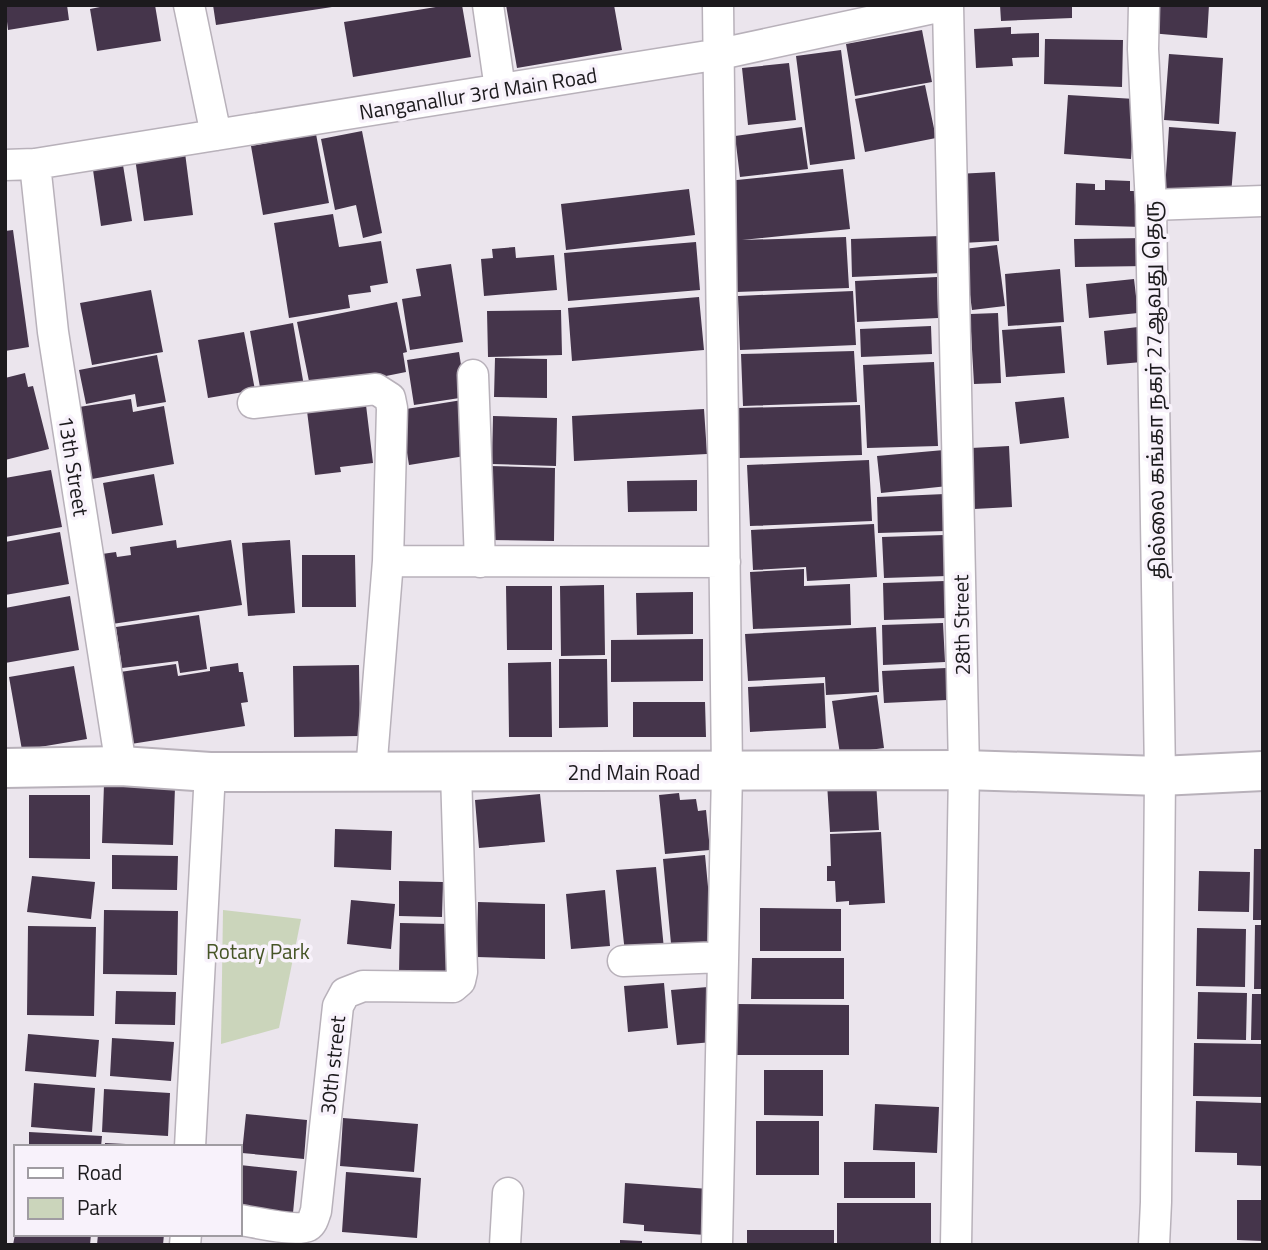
<svg xmlns="http://www.w3.org/2000/svg" width="1268" height="1250" font-family="'Titillium Web','Noto Sans Tamil',sans-serif">
<rect width="100%" height="100%" fill="#ebe5ed"/>
<path fill="#cbd5bb" d="M223 910 301 919 279 1028 221 1044Z"/>
<path fill="#45354b" d="M5 5H67L69 20 8 30Z
M110 5H155L161 41 97 51 90 9Z
M213 5H332V7L216 25Z
M448 5H462L471 57 353 77 344 22Z
M506 5H614L622 50 517 68Z
M1000 5H1072V18L1001 21Z
M1152 5H1209L1207 38 1150 33Z
M1011 27V34L1039 33V57L1012 58 1013 66 976 68 974 29Z
M922 30 932 82 855 96 846 44Z
M1045 39 1123 40 1122 87 1044 84Z
M841 50 855 159 810 165 796 56Z
M1169 54 1223 58 1219 124 1164 120Z
M789 63 796 120 748 125 742 68Z
M925 85 936 138 865 152 855 99Z
M1068 95 1135 99 1131 159 1064 154Z
M802 127 808 169 740 177 735 136Z
M1169 127 1236 132 1231 195 1165 190Z
M362 131 382 233 363 238 356 205 335 210 321 139Z
M316 134 329 203 263 215 251 146Z
M184 145 193 215 144 221 134 151Z
M123 165 132 221 101 226 93 170Z
M843 169 850 229 742 240 846 237 849 288 736 292 734 241 727 181Z
M995 172 999 241 962 243 957 174Z
M1105 180 1130 181V191H1144L1142 227 1075 225 1076 183 1095 184V190H1105Z
M689 189 695 235 566 250 561 204Z
M333 214 339 247 381 241 388 283 370 286 371 292 348 295 350 308 289 318 274 223Z
M13 230 29 347 5 351V231Z
M941 236 943 273 852 277 851 239Z
M1147 238 1148 266 1075 267 1074 239Z
M696 242 700 290 568 301 564 253Z
M997 245 1005 306 972 310 964 249Z
M515 247 516 258 554 255 557 290 484 296 481 259 493 258 492 249Z
M451 264 463 342 410 350 402 299 421 296 416 269Z
M1060 269 1064 322 1008 326 1005 274Z
M937 277 938 318 857 322 855 281Z
M1134 279 1138 313 1089 318 1086 284Z
M151 290 163 352 92 365 80 303Z
M853 291 856 345 740 350 738 296Z
M699 297 704 350 572 361 568 308Z
M397 302 407 352 403 353 406 372 311 391 297 322Z
M561 310 562 355 488 357 487 311Z
M998 313 1001 383 974 384 970 314Z
M293 323 304 386 261 393 250 331Z
M931 326 932 354 861 357 860 329Z
M1061 326 1065 373 1006 377 1002 330Z
M1138 327 1142 362 1107 365 1104 331Z
M244 332 255 390 208 398 198 340Z
M854 351 857 402 743 406 741 354Z
M459 352 466 397 414 405 407 360Z
M157 355 166 402 137 407 135 394 86 404 79 370Z
M495 358 547 359V398L494 397Z
M934 362 938 446 867 448 863 365Z
M25 373 28 387 33 386 49 449 5 460V378Z
M1064 397 1069 438 1020 444 1015 402Z
M342 398 343 408 366 405 373 463 340 467 341 472 315 475 306 403Z
M131 399 133 412 164 406 174 464 92 479 79 407Z
M462 400 471 455 409 465 400 410Z
M860 405 862 455 739 458 738 408Z
M704 409 707 454 574 461 572 416Z
M493 416 557 418 556 466 492 464Z
M1009 446 1012 507 974 509 971 448Z
M944 450 948 486 881 493 877 456Z
M869 460 872 521 750 526 747 465Z
M490 466 555 468 554 541 489 540Z
M51 470 62 527 5 537V478Z
M154 474 163 525 112 534 103 483Z
M697 480V511L628 512 627 481Z
M945 494 946 531 878 533 877 497Z
M874 524 877 577 807 581 806 567 753 570 751 530Z
M60 532 69 584 5 595V542Z
M944 535 947 576 884 578 882 537Z
M176 540 177 548 231 540 242 605 112 624 102 554 116 552 117 557 131 555 130 547Z
M290 540 295 613 248 616 242 543Z
M302 555H355L356 607H302Z
M804 569V586L850 584 851 625 753 629 750 572Z
M945 581 946 618 884 620 883 583Z
M604 585 605 655 561 656 560 586Z
M506 586H552V650H507Z
M693 592V634L637 635 636 593Z
M70 596 79 650 5 663V608Z
M199 615 207 669 180 673 178 661 122 668 116 627Z
M943 623 945 662 883 665 882 625Z
M876 627 879 692 826 695 825 677 748 681 745 634Z
M703 639V681L611 682V640Z
M559 659H607L608 727 559 728Z
M551 662 552 737H509L508 663Z
M238 663 239 672H243L248 702 241 703 245 726 131 744 120 672 176 664 178 676 210 671V667Z
M359 665 360 736 294 737 293 666Z
M74 666 87 739 22 750 9 677Z
M946 668 947 700 884 703 882 671Z
M824 683 826 728 750 732 748 687Z
M877 695 884 748 840 754 832 701Z
M633 702H705L706 737H633Z
M876 781 879 830 830 832 827 783Z
M104 784 175 787 173 845 102 843Z
M679 793 680 800 696 799 698 811 706 810 710 850 665 854 659 795Z
M540 794 545 842 479 848 475 800Z
M29 795H90V859L29 858Z
M335 829 392 831 391 870 334 867Z
M881 832 885 903 849 905V901L836 902 835 881H827V866H831L830 834Z
M1254 849H1263V920H1253Z
M112 855 178 856 177 890 112 889Z
M705 855 714 950 672 954 663 859Z
M656 867 664 949 625 953 616 870Z
M1199 871 1250 872 1249 912 1198 911Z
M32 876 95 882 91 919 27 912Z
M399 881 443 882 442 917 399 916Z
M605 890 610 946 571 949 566 894Z
M351 900 395 904 391 949 347 944Z
M478 902 545 904V959L477 957Z
M760 908 841 909V951H760Z
M104 910 178 911 177 975 103 974Z
M400 923 451 924 450 975 399 973Z
M1255 925H1263V989H1254Z
M28 926 96 927 94 1016 27 1015Z
M1197 928 1246 929 1245 987 1196 986Z
M752 958H844V999H751Z
M664 983 668 1028 628 1032 624 986Z
M708 987 713 1042 677 1045 671 990Z
M116 991 176 992 175 1025 115 1024Z
M1198 992 1247 993 1246 1040 1197 1039Z
M1252 994H1263V1040H1251Z
M735 1004 849 1005V1055H735Z
M28 1034 99 1040 96 1077 25 1071Z
M112 1038 174 1042 171 1081 110 1076Z
M1194 1043 1263 1044V1097L1193 1096Z
M764 1070H823V1116L764 1115Z
M34 1083 95 1088 92 1132 31 1127Z
M104 1089 170 1093 168 1136 102 1132Z
M1196 1101 1263 1103V1166L1237 1165V1153L1195 1152Z
M875 1104 939 1107 937 1153 873 1150Z
M246 1114 307 1120 304 1159 242 1153Z
M343 1118 418 1124 414 1172 340 1166Z
M756 1121H819V1175H756Z
M29 1132 102 1136 101 1147H29Z
M105 1143 147 1145V1147H105Z
M844 1162H915V1198H844Z
M240 1165 297 1171 293 1213 240 1208Z
M346 1172 421 1178 417 1238 342 1232Z
M625 1183 709 1189 706 1235 644 1231V1225L623 1223Z
M1237 1200H1263V1241L1237 1240Z
M837 1203H931V1245H837Z
M747 1230H834V1245H747Z
M15 1234H91L90 1245H13Z
M98 1234H164L163 1245H97Z
M620 1240 642 1241V1245H620Z"/>
<g fill="none" stroke-linecap="round" stroke-linejoin="round">
<g stroke="#b8b1ba" stroke-width="33">
<path id="minor" d="M189 5 216 135
M488 5 500 89
M948 5 964 770 956 1245
M1144 5 1143 49 1151 205 1160 776 1156 1202 1154 1245
M35 164 53 332 121 766
M5 165 35 164 720 54 947 5
M1151 205 1263 201
M473 375 480 562
M253 403 376 389 390 398 392 408 388 561 371 772
M388 561 725 562
M623 961 723 957
M190 1147 210 772
M240 1220C254 1222 296 1232 308 1226 313 1223 314 1216 316 1211L338 1006 345 993 363 986 453 987 460 981 462 972 456 772
M185 1245 186 1234
M505 1245 508 1193
M717 1245 727 772 718 5"/>
</g>
<g stroke="#b8b1ba" stroke-width="42">
<path id="tertiary" d="M5 768 121 766 210 772 964 770 1160 776 1263 771"/>
</g>
<use href="#minor" stroke="#fff" stroke-width="30"/>
<use href="#tertiary" stroke="#fff" stroke-width="38"/>
</g>
<g text-anchor="middle" dominant-baseline="central" stroke-width="7" stroke-linejoin="round" paint-order="stroke">
<g font-size="21" fill="#1c1a1d" stroke="#f8f2fb">
<text transform="translate(478 93) rotate(-9)">Nanganallur 3rd Main Road</text>
<text transform="translate(1154 390) rotate(-91)">தில்லை கங்கா நகர் 27ஆவது தெரு</text>
<text transform="translate(74 466) rotate(81)">13th Street</text>
<text transform="translate(961 625) rotate(-91)">28th Street</text>
<text x="634" y="772">2nd Main Road</text>
<text transform="translate(332 1065) rotate(-84)">30th street</text>
</g>
<g font-size="21" fill="#465526" stroke="#f8f2fb">
<text x="258" y="951">Rotary Park</text>
</g>
</g>
<rect width="1268" height="1250" fill="none" stroke="#1c1a1d" stroke-width="14"/>
<rect x="14" y="1145" width="228" height="91" fill="#f8f2fb" stroke="#a09ca2" stroke-width="2"/>
<rect x="28" y="1168" width="35" height="10" fill="#ffffff" stroke="#a09ca2" stroke-width="2"/>
<text x="77" y="1180" font-size="21" fill="#1c1a1d">Road</text>
<rect x="28" y="1198" width="35" height="21" fill="#cbd5bb" stroke="#a09ca2" stroke-width="2"/>
<text x="77" y="1215" font-size="21" fill="#1c1a1d">Park</text>
</svg>
